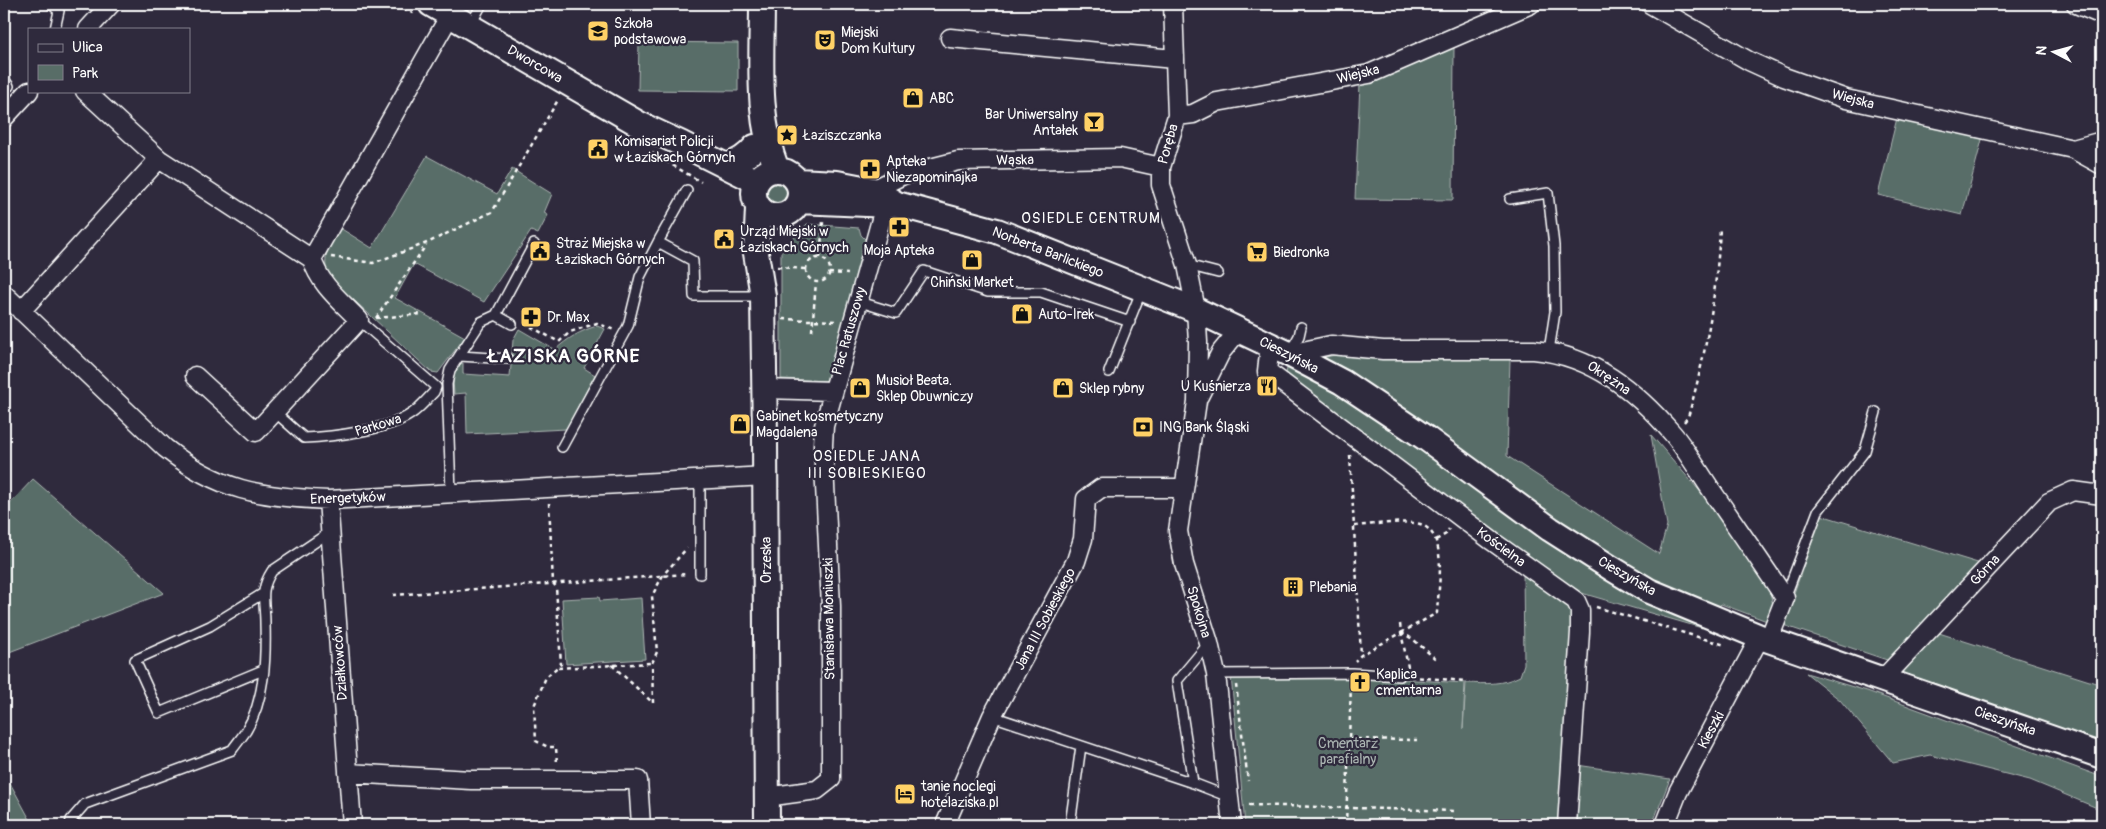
<svg xmlns="http://www.w3.org/2000/svg" width="2106" height="829" font-family="Pangolin,sans-serif">
<rect width="100%" height="100%" fill="#2f2a3d"/>
<filter id="ink" filterUnits="userSpaceOnUse"><feTurbulence type="fractalNoise" baseFrequency=".02" numOctaves="2"/><feDisplacementMap in="SourceGraphic" scale="10" xChannelSelector="R" yChannelSelector="G"/><feConvolveMatrix kernelMatrix="1 2 1 2 8 2 1 2 1" color-interpolation-filters="sRGB"/></filter>
<g filter="url(#ink)">
<path fill="#586d67" stroke="#acb6b3" d="M639 42 738 43V91L638 90Z
M1454 45 1453 200 1355 199 1360 83Z
M1897 118 1983 136 1962 215 1878 195Z
M427 156 497 194 512 169 552 194 544 213 548 215 538 234 531 231 484 302 414 264 395 298 465 337 438 373 431 372 327 275C323 253 329 245 340 228L372 248Z
M764 194a14 14 0 1 1 28 0a14 14 0 1 1-28 0Z
M807 224 859 228 861 235 867 241 829 381 781 379V252Z
M597 326 605 329 584 368 595 375 566 429 467 434 466 393 454 394 453 379 459 364 463 363V374L510 377 513 340 519 329 555 350C568 338 580 331 597 326Z
M1335 355 1510 359 1507 456 1659 554 1667 525 1651 435 1738 535 1769 588 1773 605 1767 621 1721 604 1702 628 1578 592 1577 765 1670 779 1652 825H1245L1231 676H1347L1465 683 1463 729 1466 683C1486 684 1502 685 1520 676L1524 664 1523 570 1286 373 1288 365Z
M33 479 164 593 4 654V510Z
M1821 515 1981 564 1890 661 1783 625Z
M599 597 600 601 641 598 645 659 566 664 562 599Z
M1939 633 2102 685V745L1899 672Z
M1806 673 1867 691 2102 777V810L2030 780 1930 755 1893 763 1840 700Z
M4 772 33 825H4Z"/>
<g fill="none" stroke-linecap="round" stroke-linejoin="round">
<g stroke="#fff" stroke-width="12">
<path id="lane" d="M51 4 59 11 55 29
M470 26 482 4
M4 79 9 86
M1510 199 1548 193 1554 246 1555 312 1549 351
M658 242 687 190
M1187 265 1218 273
M857 301 896 313 924 271 988 292H1041L1130 322
M496 315 534 244
M1289 354 1299 336 1301 327
M460 356 508 359
M1109 372 1142 289
M276 413 304 438C332 437 388 430 411 414 419 409 427 399 434 392L436 387 359 320
M562 447 628 326 640 277 658 242 693 261 694 296H761
M700 480V574
M451 492 447 384 450 370 481 322 496 315 512 324
M262 594 210 626 135 660 159 713 263 670
M1785 598 1818 511 1865 451 1876 412
M1216 674 1352 673 1400 676
M992 716 1193 783 1229 797
M1193 783 1177 681 1209 643
M70 825 71 820 85 804 232 750C237 743 242 737 246 731 265 700 266 658 265 623 265 601 259 591 272 571L330 532
M1070 825 1081 746"/>
</g>
<g stroke="#fff" stroke-width="21">
<path id="street" d="M1173 4 1177 116 1161 167V185L1187 265 1196 310 1198 342 1197 401 1178 531 1184 564 1209 643 1216 674 1232 825
M1650 4 1749 61 1784 77 1846 99 2073 149 2102 141
M2076 4 2102 15
M88 29 111 4
M950 38 1174 59
M85 91 159 159 312 259C319 284 342 302 359 320L256 432 195 376
M1177 116 1193 114 1217 102 1369 74 1531 4
M4 118 29 91
M2073 149 2102 165
M873 190 903 175 958 161 1120 158 1161 167
M312 259 450 15
M4 294 165 448C219 491 260 497 328 500L766 476
M21 311 159 159
M1270 345 1267 371 1492 541 1576 601 1580 610V632L1567 825
M1289 354 1331 345 1383 350H1534C1593 356 1635 390 1673 434 1688 452 1700 474 1714 494 1738 529 1762 563 1785 598L1769 639
M764 389 833 391
M1199 396 1221 352 1239 330
M328 500 352 825
M1883 679 2049 502 2073 491 2102 495
M348 773 471 780H638L641 825
M766 797 817 790 831 779V606L823 445 824 426 885 205
M945 825 992 716 1076 561 1083 539 1086 499 1101 488H1183
M1665 825 1678 792 1760 637"/>
</g>
<g stroke="#fff" stroke-width="28">
<path id="secondary" d="M431 4 639 124 682 144 756 181
M762 4C762 59 756 117 777 170
M727 166C739 162 747 157 755 147
M754 193a23 23 0 1 1 46 0a23 23 0 1 1-46 0Z
M797 181 837 183 873 190 897 204 997 231 1196 310 1289 354 1342 382 1427 439 1550 529 1611 568 1649 591 1760 637 2102 756
M799 201 889 205
M758 208 756 253 763 296 765 438 767 825"/>
</g>
<path stroke="#fff" stroke-width="2.5" stroke-dasharray="4 4" stroke-linecap="butt" d="M396 4 414 14
M652 153 701 182
M331 257 373 263 427 243 492 212 558 100
M806 270a12 12 0 1 1 24 0a12 12 0 1 1-24 0Z
M820 258 823 222
M777 267 806 269
M829 273 848 274
M376 318 426 245
M376 318 423 314
M783 319 837 321
M524 323 559 342 570 332 597 323 614 330
M812 331 816 282
M1684 422 1688 417C1706 355 1717 291 1720 227
M1350 455 1361 655
M549 503 553 583 556 587 561 664 546 677 534 706 536 741 548 747H556L557 764
M1354 526C1370 525 1405 520 1420 524 1449 534 1438 589 1437 613L1361 655 1355 661
M1436 540 1446 534 1449 529
M393 595 688 574
M1596 607 1725 645
M1400 624 1401 632 1414 640 1438 661
M1401 632 1408 667
M612 665 653 703
M558 668 652 663
M1411 677 1467 681
M1236 685 1248 781
M653 703 652 663 657 652 652 596 663 575 687 548
M1350 739 1417 740
M1249 805 1456 811
M1346 825 1351 684"/>
<use href="#lane" stroke="#2f2a3d" stroke-width="9"/>
<use href="#street" stroke="#2f2a3d" stroke-width="18"/>
<use href="#secondary" stroke="#2f2a3d" stroke-width="24"/>
</g>
</g>
<defs>
<g id="school-square" transform="scale(1.125)"><rect x="-9" y="-9" width="18" height="18" rx="4" fill="#ffd166" stroke="#2f2a3d"/><path d="M0-5L7-2L0 1L-7-2ZM-4 1L0 2.5L4 1V4Q0 6-4 4Z" fill="#111"/></g>
<g id="theatre-square" transform="scale(1.125)"><rect x="-9" y="-9" width="18" height="18" rx="4" fill="#ffd166" stroke="#2f2a3d"/><path d="M-5-5.5Q0-4 5-5.5V0Q5 5 0 6Q-5 5-5 0ZM-3.3-2.5H-1v1.5H-3.3ZM1-2.5H3.3v1.5H1ZM-2.8 1Q0 5.5 2.8 1Z" fill="#111"/></g>
<g id="shop-square" transform="scale(1.125)"><rect x="-9" y="-9" width="18" height="18" rx="4" fill="#ffd166" stroke="#2f2a3d"/><path d="M-5-2.5h2.3a2.7 3.5 0 0 1 5.4 0H5L5.5 6h-11ZM-1.5-2.5h3a1.5 2.3 0 0 0-3 0Z" fill="#111"/></g>
<g id="bar-square" transform="scale(1.125)"><rect x="-9" y="-9" width="18" height="18" rx="4" fill="#ffd166" stroke="#2f2a3d"/><path d="M-6-5H6L.8 .8V4.5H3.5V6h-7V4.5H-.8V.8Z" fill="#111"/></g>
<g id="sight-square" transform="scale(1.125)"><rect x="-9" y="-9" width="18" height="18" rx="4" fill="#ffd166" stroke="#2f2a3d"/><path d="M0-6L1.8-2.2L6-1.7L2.9 1.2L3.7 5.4L0 3.3L-3.7 5.4L-2.9 1.2L-6-1.7L-1.8-2.2Z" fill="#111"/></g>
<g id="civic-square" transform="scale(1.125)"><rect x="-9" y="-9" width="18" height="18" rx="4" fill="#ffd166" stroke="#2f2a3d"/><path d="M-.6-6.5H3V-4.5H.6V-3L4-1V1h2V6H-6V1h2V-1L-.6-3ZM-1.2 2.5V6h2.4V2.5Z" fill="#111"/></g>
<g id="pharmacy-square" transform="scale(1.125)"><rect x="-9" y="-9" width="18" height="18" rx="4" fill="#ffd166" stroke="#2f2a3d"/><path d="M-2-6h4v4h4v4h-4v4h-4v-4h-4v-4h4Z" fill="#111"/></g>
<g id="supermarket-square" transform="scale(1.125)"><rect x="-9" y="-9" width="18" height="18" rx="4" fill="#ffd166" stroke="#2f2a3d"/><path d="M-6-5.5h2.5l.6 2H6L4.5 2H-2.5L-4.4-4H-6ZM-1.5 3.2a1.3 1.3 0 1 0 .1 0ZM3 3.2a1.3 1.3 0 1 0 .1 0Z" fill="#111"/></g>
<g id="restaurant-square" transform="scale(1.125)"><rect x="-9" y="-9" width="18" height="18" rx="4" fill="#ffd166" stroke="#2f2a3d"/><path d="M-5-6h1v4h1v-4h1v4h1v-4h1v5L-1.5 .5V6h-2V.5L-5-1ZM5-6V6H3V1.5H1.5Q1.5-4 5-6Z" fill="#111"/></g>
<g id="bank-square" transform="scale(1.125)"><rect x="-9" y="-9" width="18" height="18" rx="4" fill="#ffd166" stroke="#2f2a3d"/><path d="M-6-4H6V4H-6ZM0-2.3a2.3 2.3 0 1 0 0 4.6a2.3 2.3 0 1 0 0-4.6Z" fill="#111"/></g>
<g id="building-square" transform="scale(1.125)"><rect x="-9" y="-9" width="18" height="18" rx="4" fill="#ffd166" stroke="#2f2a3d"/><path d="M-4-6H4V6H1V3H-1V6H-4ZM-2.5-4.3h1.7v1.8h-1.7ZM.8-4.3h1.7v1.8H.8ZM-2.5-1h1.7V.8h-1.7ZM.8-1h1.7V.8H.8Z" fill="#111"/></g>
<g id="church-square" transform="scale(1.125)"><rect x="-9" y="-9" width="18" height="18" rx="4" fill="#ffd166" stroke="#2f2a3d"/><path d="M-1.2-6h2.4v3.5h3.3v2.4h-3.3V6h-2.4V-.1h-3.3v-2.4h3.3Z" fill="#111"/></g>
<g id="hotel-square" transform="scale(1.125)"><rect x="-9" y="-9" width="18" height="18" rx="4" fill="#ffd166" stroke="#2f2a3d"/><path d="M-6-4.5h1.5V1H6V5H4.5V3h-9V5H-6ZM-4 0a1.8 1.8 0 1 1 3.6 0ZM.5 0V-2.5h3Q6-2.5 6 0Z" fill="#111"/></g>
</defs>
<g fill-rule="evenodd">
<use href="#school-square" x="598" y="31"/>
<use href="#theatre-square" x="825" y="40"/>
<use href="#shop-square" x="913" y="98"/>
<use href="#bar-square" x="1094" y="122"/>
<use href="#sight-square" x="787" y="135"/>
<use href="#civic-square" x="598" y="149"/>
<use href="#pharmacy-square" x="870" y="169"/>
<use href="#pharmacy-square" x="899" y="227"/>
<use href="#civic-square" x="724" y="239"/>
<use href="#civic-square" x="540" y="251"/>
<use href="#supermarket-square" x="1257" y="252"/>
<use href="#shop-square" x="972" y="260"/>
<use href="#shop-square" x="1022" y="314"/>
<use href="#pharmacy-square" x="531" y="317"/>
<use href="#restaurant-square" x="1267" y="386"/>
<use href="#shop-square" x="860" y="388"/>
<use href="#shop-square" x="1063" y="388"/>
<use href="#shop-square" x="740" y="424"/>
<use href="#bank-square" x="1143" y="427"/>
<use href="#building-square" x="1293" y="587"/>
<use href="#church-square" x="1360" y="682"/>
<use href="#hotel-square" x="905" y="794"/>
</g>
<g text-anchor="middle" dominant-baseline="central" stroke-width="4.5" stroke-linejoin="round" paint-order="stroke">
<g font-size="14" fill="#fff" stroke="#2f2a3d" text-anchor="start">
<text x="614" y="23">Szkoła<tspan x="614" dy="16">podstawowa</tspan></text>
<text x="841" y="32">Miejski<tspan x="841" dy="16">Dom Kultury</tspan></text>
<text x="929" y="98">ABC</text>
<text x="1078" y="114" text-anchor="end">Bar Uniwersalny<tspan x="1078" dy="16">Antałek</tspan></text>
<text x="803" y="135">Łaziszczanka</text>
<text x="614" y="141">Komisariat Policji<tspan x="614" dy="16">w Łaziskach Górnych</tspan></text>
<text x="886" y="161">Apteka<tspan x="886" dy="16">Niezapominajka</tspan></text>
<text x="740" y="231">Urząd Miejski w<tspan x="740" dy="16">Łaziskach Górnych</tspan></text>
<text x="556" y="243">Straż Miejska w<tspan x="556" dy="16">Łaziskach Górnych</tspan></text>
<text x="899" y="250" text-anchor="middle">Moja Apteka</text>
<text x="1273" y="252">Biedronka</text>
<text x="972" y="282" text-anchor="middle">Chiński Market</text>
<text x="1038" y="314">Auto-Irek</text>
<text x="547" y="317">Dr. Max</text>
<text x="876" y="380">Musioł Beata.<tspan x="876" dy="16">Sklep Obuwniczy</tspan></text>
<text x="1251" y="386" text-anchor="end">U Kuśnierza</text>
<text x="1079" y="388">Sklep rybny</text>
<text x="756" y="416">Gabinet kosmetyczny<tspan x="756" dy="16">Magdalena</tspan></text>
<text x="1159" y="427">ING Bank Śląski</text>
<text x="1309" y="587">Plebania</text>
<text x="1376" y="674">Kaplica<tspan x="1376" dy="16">cmentarna</tspan></text>
<text x="921" y="786">tanie noclegi<tspan x="921" dy="16">hotelaziska.pl</tspan></text>
</g>
<g font-size="14" fill="#fff" stroke="#2f2a3d">
<text transform="translate(535 64) rotate(30)">Dworcowa</text>
<text transform="translate(1358 74) rotate(-14)">Wiejska</text>
<text transform="translate(1853 99) rotate(15)">Wiejska</text>
<text transform="translate(1168 144) rotate(-74)">Poręba</text>
<text transform="translate(1015 160) rotate(-1)">Wąska</text>
<text transform="translate(1048 252) rotate(21)">Norberta Barlickiego</text>
<text transform="translate(849 331) rotate(-74)">Plac Ratuszowy</text>
<text transform="translate(1289 355) rotate(27)">Cieszyńska</text>
<text transform="translate(1609 378) rotate(34)">Okrężna</text>
<text transform="translate(378 425) rotate(-17)">Parkowa</text>
<text transform="translate(348 498) rotate(-2)">Energetyków</text>
<text transform="translate(1501 547) rotate(36)">Kościelna</text>
<text transform="translate(766 560) rotate(-90)">Orzeska</text>
<text transform="translate(1985 570) rotate(-47)">Górna</text>
<text transform="translate(1627 576) rotate(30)">Cieszyńska</text>
<text transform="translate(1199 612) rotate(73)">Spokojna</text>
<text transform="translate(829 619) rotate(-91)">Stanisława Moniuszki</text>
<text transform="translate(1045 619) rotate(-62)">Jana III Sobieskiego</text>
<text transform="translate(340 663) rotate(-94)">Działkowców</text>
<text transform="translate(2005 721) rotate(19)">Cieszyńska</text>
<text transform="translate(1711 730) rotate(-62)">Kieszki</text>
</g>
<g font-size="14" fill="#acb6b3" stroke="#2f2a3d">
<text x="1348" y="743">Cmentarz<tspan x="1348" dy="16">parafialny</tspan></text>
</g>
<g font-size="15" letter-spacing="1" fill="#fff" stroke="#2f2a3d">
<text x="1091" y="218">OSIEDLE CENTRUM</text>
<text x="867" y="456">OSIEDLE JANA<tspan x="867" dy="17">III SOBIESKIEGO</tspan></text>
</g>
<g font-size="19" font-weight="bold" letter-spacing="1" fill="#fff" stroke="#2f2a3d">
<text x="564" y="356">ŁAZISKA GÓRNE</text>
</g>
</g>
<rect width="2106" height="829" fill="none" stroke="#2f2a3d" stroke-width="20"/>
<rect x="10" y="10" width="2086" height="809" fill="none" stroke="#fff" stroke-width="2" filter="url(#ink)"/>
<rect x="28" y="28" width="162" height="65" fill="#2f2a3d" stroke="#827f8b"/>
<rect x="38" y="44" width="25" height="8" fill="#2f2a3d" stroke="#827f8b"/>
<text x="72" y="52" font-size="15" fill="#ffffff">Ulica</text>
<rect x="38" y="65" width="25" height="15" fill="#586d67" stroke="#827f8b"/>
<text x="72" y="78" font-size="15" fill="#ffffff">Park</text>
<g transform="translate(2054 52) rotate(276)" stroke="#2f2a3d" stroke-width="4" paint-order="stroke">
<path d="M0-4L9 19L0 12L-9 19Z" fill="#ffffff"/>
<text y="-8" font-size="14" font-weight="bold" text-anchor="middle" fill="#ffffff">N</text>
</g>
</svg>
